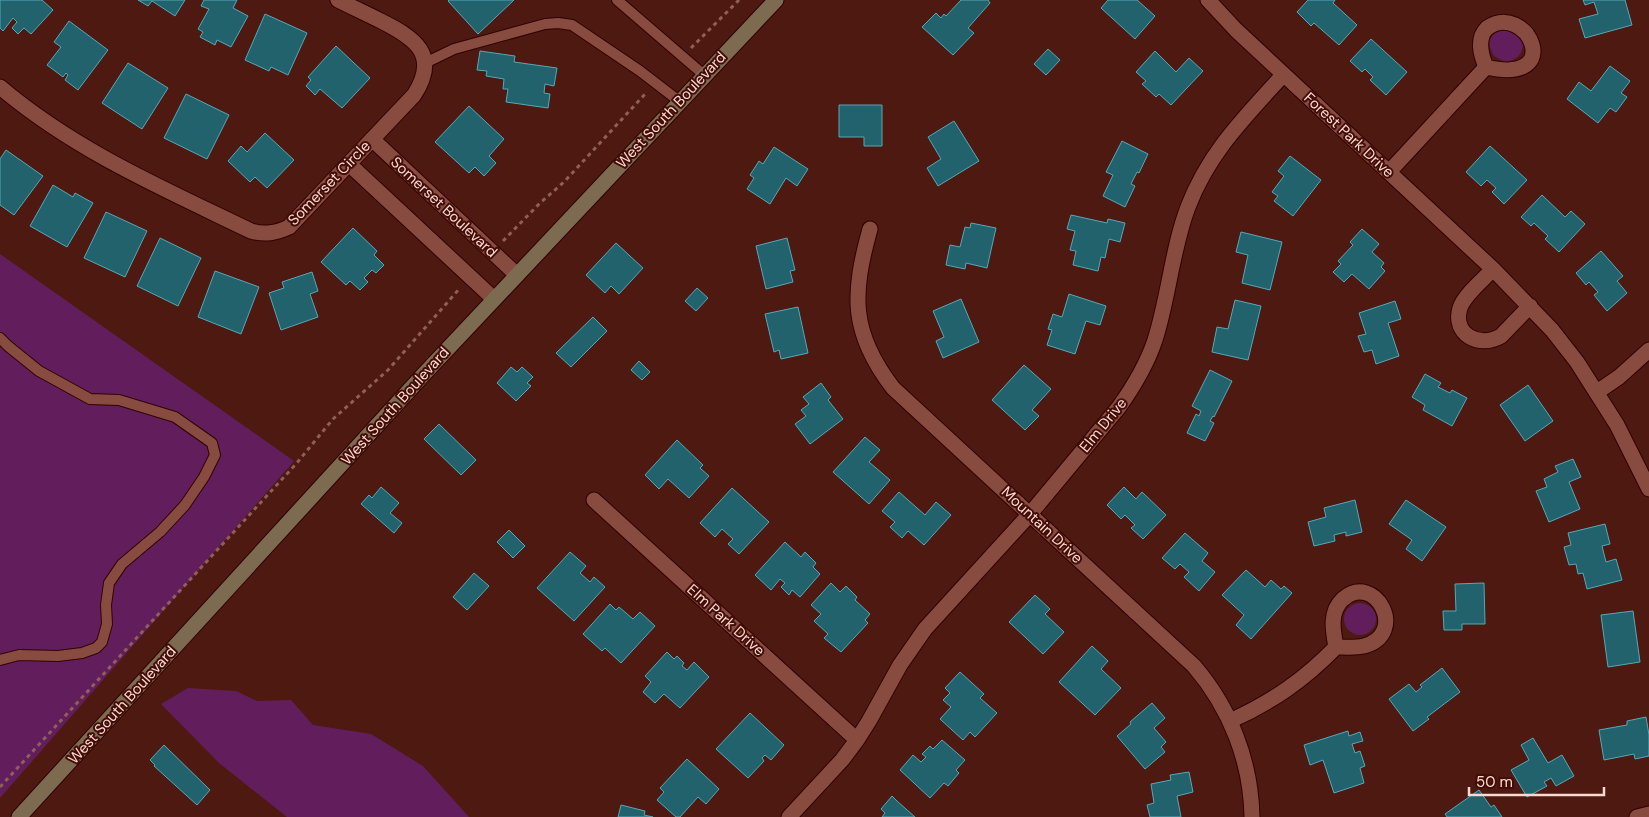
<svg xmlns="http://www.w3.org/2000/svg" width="1649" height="817" font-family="'DM Sans',sans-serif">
<rect width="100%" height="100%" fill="#4e1910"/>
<path fill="#621e5c" d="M1508 28 1523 40C1524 53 1518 60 1505 62L1494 56C1484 39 1492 33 1508 28Z
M0 254 294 461 0 798Z
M1344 619a16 16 0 1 1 32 0a16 16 0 1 1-32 0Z
M188 688 236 691 257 701 291 700 313 725 371 734 423 766 469 817H287L219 763 161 704Z"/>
<path fill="#22626d" stroke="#56a8b8" d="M0 0H42L53 10 31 34 24 28 18 34 12 28 17 22 13 18 3 31 0 28Z
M138 0H185L175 16 152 1 148 6Z
M204 0H237L233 8 248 16 231 47 217 40 215 45 200 37 203 32 198 29 209 9 201 6Z
M449 0H514L478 34 448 1Z
M961 0H988L990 3 968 28 974 33 953 55 922 27 936 13 941 18 944 14 946 16Z
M1108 0H1137L1155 16 1135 39 1101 8Z
M1308 0H1335L1333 3 1357 25 1339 45 1314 23 1311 26 1297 12Z
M1583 0H1625L1632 25 1585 38 1579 19 1598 14 1594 2 1585 5Z
M265 14 307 33 288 75 271 67 269 71 245 60Z
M69 21 108 50 78 90 65 80 68 75 66 73 63 77 47 65 61 47 54 42Z
M1371 39 1407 72 1386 95 1370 80 1373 77 1365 69 1362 72 1350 61Z
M336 46 370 78 342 108 320 89 315 95 306 86 311 80 308 77Z
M1048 49 1060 60 1046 75 1034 64Z
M480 51 515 56 514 62 557 68 554 86 545 84 544 93 550 94 548 108 506 102 508 89H503L504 79 486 76 487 71 477 70Z
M1155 51 1176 72 1189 58 1203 71 1171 105 1159 94 1156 97 1142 84 1146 81 1136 72Z
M128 63 168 88 142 129 102 103Z
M1610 66 1630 81 1621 93 1627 97 1616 112 1610 108 1598 123 1567 99 1579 82 1591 91Z
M186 94 229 115 207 159 164 138Z
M839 105H882V146H864V137H839Z
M469 106 504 139 489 156 496 163 484 176 475 167 469 173 435 142Z
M954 121 979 161 938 186 927 168 941 159 928 137Z
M265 133 294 160 267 188 255 177 250 182 228 161 241 146 247 152Z
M1122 141 1148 154 1139 173 1137 172 1131 184 1135 186 1125 207 1103 196 1113 175 1106 172Z
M1490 146 1527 180 1504 204 1492 192 1496 188 1487 180 1481 186 1466 172Z
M774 147 808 169 797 186 786 178 770 204 747 189 754 178 750 175 759 161 763 164Z
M6 150 43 176 14 215 0 205V159Z
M1290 156 1321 180 1293 216 1274 201 1278 196 1272 192 1284 176 1278 171Z
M53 185 73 197 75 193 93 203 67 247 30 226Z
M1542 195 1565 217 1571 211 1585 224 1559 252 1545 239 1548 236 1534 223 1531 226 1521 217Z
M106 212 147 231 125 277 84 258Z
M1071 215 1107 223 1108 219 1125 223 1120 242 1109 239 1105 258 1101 257 1098 271 1073 265 1076 251 1070 250 1075 231 1067 229Z
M971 223 996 228 987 268 966 263 965 269 946 265 950 245 960 247 965 227 970 228Z
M353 228 377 251 374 255 384 265 376 273 372 270 364 278 368 282 360 290 350 281 346 285 321 262Z
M1362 229 1379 244 1372 252 1384 263 1381 267 1385 271 1369 289 1352 274 1344 282 1333 272 1341 264 1338 261 1353 245 1350 242Z
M1241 232 1282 242 1270 290 1242 283 1248 255 1236 252Z
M160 238 201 258 178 306 137 286Z
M787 238 795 270 790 271 793 282 766 289 756 246Z
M616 243 643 268 619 294 611 286 605 293 586 275Z
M1601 251 1623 276 1617 281 1627 293 1607 311 1594 295 1598 292 1589 282 1586 285 1576 273Z
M215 271 259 287 241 334 198 317Z
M312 272 318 291 310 294 318 317 281 330 269 293 284 288 282 282Z
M697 288 708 298 696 311 685 301Z
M1069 294 1106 306 1100 325 1086 321 1075 354 1047 345 1052 330 1048 329 1053 314 1062 317Z
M961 299 979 342 943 358 936 341 944 337 933 311Z
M1235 300 1261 306 1248 360 1212 352 1217 327 1228 329Z
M1395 301 1401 319 1388 323 1399 356 1376 364 1372 350 1364 352 1358 336 1366 334 1359 313Z
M798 307 808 353 781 359 779 350 774 352 765 314Z
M593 317 607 331 571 367 556 353Z
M639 361 650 372 642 380 631 370Z
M1024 365 1051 389 1032 410 1039 416 1025 430 992 400Z
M511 367 517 372 522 367 533 377 527 383 531 386 516 401 497 383Z
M1210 370 1232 381 1214 417 1213 416 1210 421 1214 423 1205 441 1187 433 1196 414 1199 416 1201 411 1192 406Z
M1425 374 1441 383 1438 387 1450 393 1452 390 1467 398 1452 426 1423 410 1425 405 1412 397Z
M821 383 831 397 828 400 843 419 810 444 795 424 806 416 801 410 809 404 803 397Z
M1528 385 1553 421 1525 441 1500 405Z
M439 424 476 460 461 475 424 439Z
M865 437 880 450 869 462 890 480 869 504 833 472Z
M677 440 703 465 700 468 709 476 689 498 668 479 659 489 645 475Z
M1573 459 1581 477 1569 482 1580 509 1549 522 1536 491 1547 487 1544 479 1558 472 1555 466Z
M381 487 399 503 390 513 402 523 394 533 361 504 369 495 372 498Z
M1124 487 1136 499 1142 492 1166 515 1143 539 1131 528 1135 525 1125 515 1121 519 1107 505Z
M732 488 769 522 739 554 728 544 733 539 722 529 715 537 700 523Z
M899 492 925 515 936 502 951 515 924 545 908 531 902 538 890 527 895 522 882 511Z
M1355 500 1362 532 1346 536V532L1334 535 1335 541 1314 546 1308 522 1326 517 1324 508Z
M1406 500 1446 527 1422 561 1406 549 1412 540 1389 524Z
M1605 524 1610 544 1602 546 1606 562 1616 559 1622 580 1587 589 1583 573 1578 574 1576 564 1569 565 1564 547 1571 545 1568 533Z
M509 530 525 546 513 558 497 542Z
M1185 533 1208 553 1202 561 1215 572 1199 591 1184 577 1189 572 1180 564 1175 569 1162 558Z
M785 542 801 557 805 552 816 563 813 567 820 574 800 597 792 590 789 595 781 587 785 583 780 579 771 590 755 575Z
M570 552 586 566 580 573 590 582 594 577 605 587 574 621 537 588Z
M1246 570 1265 587 1271 580 1281 589 1284 586 1292 593 1251 639 1236 625 1244 615 1222 595Z
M474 573 489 586 467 610 453 597Z
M831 583 840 592 846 586 857 597 855 600 870 614 865 620 868 623 841 652 824 638 828 634 814 621 821 614 811 605Z
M1484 583 1485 624H1462V630H1444L1443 611H1456L1455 584Z
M1035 595 1050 609 1045 614 1064 632 1043 654 1009 622Z
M610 604 616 610 619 607 633 619 640 612 655 626 621 663 605 648 602 651 583 634Z
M1633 611 1640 662 1608 667 1601 615Z
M1092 646 1108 661 1101 669 1121 688 1095 715 1059 682Z
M667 652 674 659 677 656 684 663 682 666 687 670 694 662 709 677 680 708 664 694 655 703 643 692 651 682 645 676Z
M1442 668 1460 692 1427 717 1429 719 1413 731 1389 699 1409 684 1416 692 1422 687 1420 685Z
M960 672 984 694 980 698 997 713 975 737 970 732 963 740 940 719 951 707 943 700 950 693 945 688Z
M1152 703 1165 718 1154 728 1166 742 1161 747 1165 752 1145 769 1117 736 1131 724 1130 722Z
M750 713 784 745 771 760 765 755 762 758 764 761 748 778 716 749Z
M1646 717 1649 735V756L1635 759 1634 754 1604 760 1599 730 1627 725V721Z
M1348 731 1349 736 1360 732 1363 741 1352 744 1355 753 1360 751 1365 766 1360 768 1364 783 1334 793 1323 760 1310 765 1304 745Z
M1533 738 1548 763 1562 755 1574 776 1556 786 1551 778 1544 782 1547 786 1527 797 1511 770 1529 760 1521 745Z
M942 740 965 760 956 770 959 773 948 786 944 783 930 798 900 770 913 755 921 762 926 757 922 754 930 746 933 749Z
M164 745 210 790 197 805 154 766 155 765 150 760Z
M687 759 719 789 706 804 698 797 680 817H676L657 800 664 792 660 788Z
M1189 772 1193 792 1177 796 1181 817H1150L1147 805 1154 803 1151 784 1171 780 1170 775Z
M1479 790 1491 807 1494 805 1502 817H1447L1445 814Z
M892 796 897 801 915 817H882L885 813 881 809Z
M621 805 645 811 644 815 653 817H618Z"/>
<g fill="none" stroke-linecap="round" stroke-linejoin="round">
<g stroke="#310000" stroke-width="12">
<path id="lane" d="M617 0 704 75
M425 63 454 49 545 24 558 23 572 25 640 71 679 101
M0 338 8 346 39 371 90 399 119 400 175 417 212 443 215 455 204 477 185 505 160 532 122 564 109 583 106 605 107 624 102 642 96 648 82 653 58 656 19 655 0 660"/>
</g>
<g stroke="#310000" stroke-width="17">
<path id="street" d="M1208 0 1236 30 1493 269 1552 330 1577 362 1617 425 1649 489
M0 87C74 150 164 189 251 231 265 235 276 233 289 227L414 95C440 55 415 38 381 21 367 14 352 7 338 0
M372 139 517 275
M349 164 494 299
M1389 172 1486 67C1567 86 1527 0 1487 28 1476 39 1481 55 1486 67
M870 229C852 294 850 332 893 388L1194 666C1230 708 1251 761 1252 817
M1493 269C1484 279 1464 295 1460 308 1452 334 1479 349 1501 336L1530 306
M1597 392 1619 377 1649 350
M594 500 857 740
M1230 721C1272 702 1304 680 1336 647 1345 647 1355 648 1364 646 1409 634 1375 571 1343 599 1329 612 1333 631 1336 647
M789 817 842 760 857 740 869 721 900 665 925 629 1030 514 1119 407C1134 386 1147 364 1155 340 1169 296 1172 249 1188 207 1209 152 1245 117 1283 75
M1637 817 1649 814"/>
</g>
<g stroke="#310000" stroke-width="17">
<path id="secondary" d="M19 817 424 374 776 0"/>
</g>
<path stroke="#8e6058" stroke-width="3" stroke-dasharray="4 4" stroke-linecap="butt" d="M691 48 739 0
M503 241 540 203 564 182 646 93
M0 787 296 464 333 419 388 370 460 288"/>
<use href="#lane" stroke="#874b40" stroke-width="10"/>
<use href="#street" stroke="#874b40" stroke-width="15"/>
<use href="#secondary" stroke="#7c6a51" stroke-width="15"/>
</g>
<g text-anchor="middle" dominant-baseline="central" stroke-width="4" stroke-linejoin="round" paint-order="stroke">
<g font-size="15" fill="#fcd8d1" stroke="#420d06">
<text transform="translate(671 110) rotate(-47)">West South Boulevard</text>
<text transform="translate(1349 135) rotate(43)">Forest Park Drive</text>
<text transform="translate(329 183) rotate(-46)">Somerset Circle</text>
<text transform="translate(444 207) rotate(43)">Somerset Boulevard</text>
<text transform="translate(395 406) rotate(-48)">West South Boulevard</text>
<text transform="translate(1103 425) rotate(-51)">Elm Drive</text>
<text transform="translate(1042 525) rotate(43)">Mountain Drive</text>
<text transform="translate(726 620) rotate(42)">Elm Park Drive</text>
<text transform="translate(122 705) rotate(-48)">West South Boulevard</text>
</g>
</g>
<path d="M1469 787v8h135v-8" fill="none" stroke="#fcd8d1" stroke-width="2.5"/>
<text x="1476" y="787" font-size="15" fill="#fcd8d1" stroke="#420d06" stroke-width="4" paint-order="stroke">50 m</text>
</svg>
